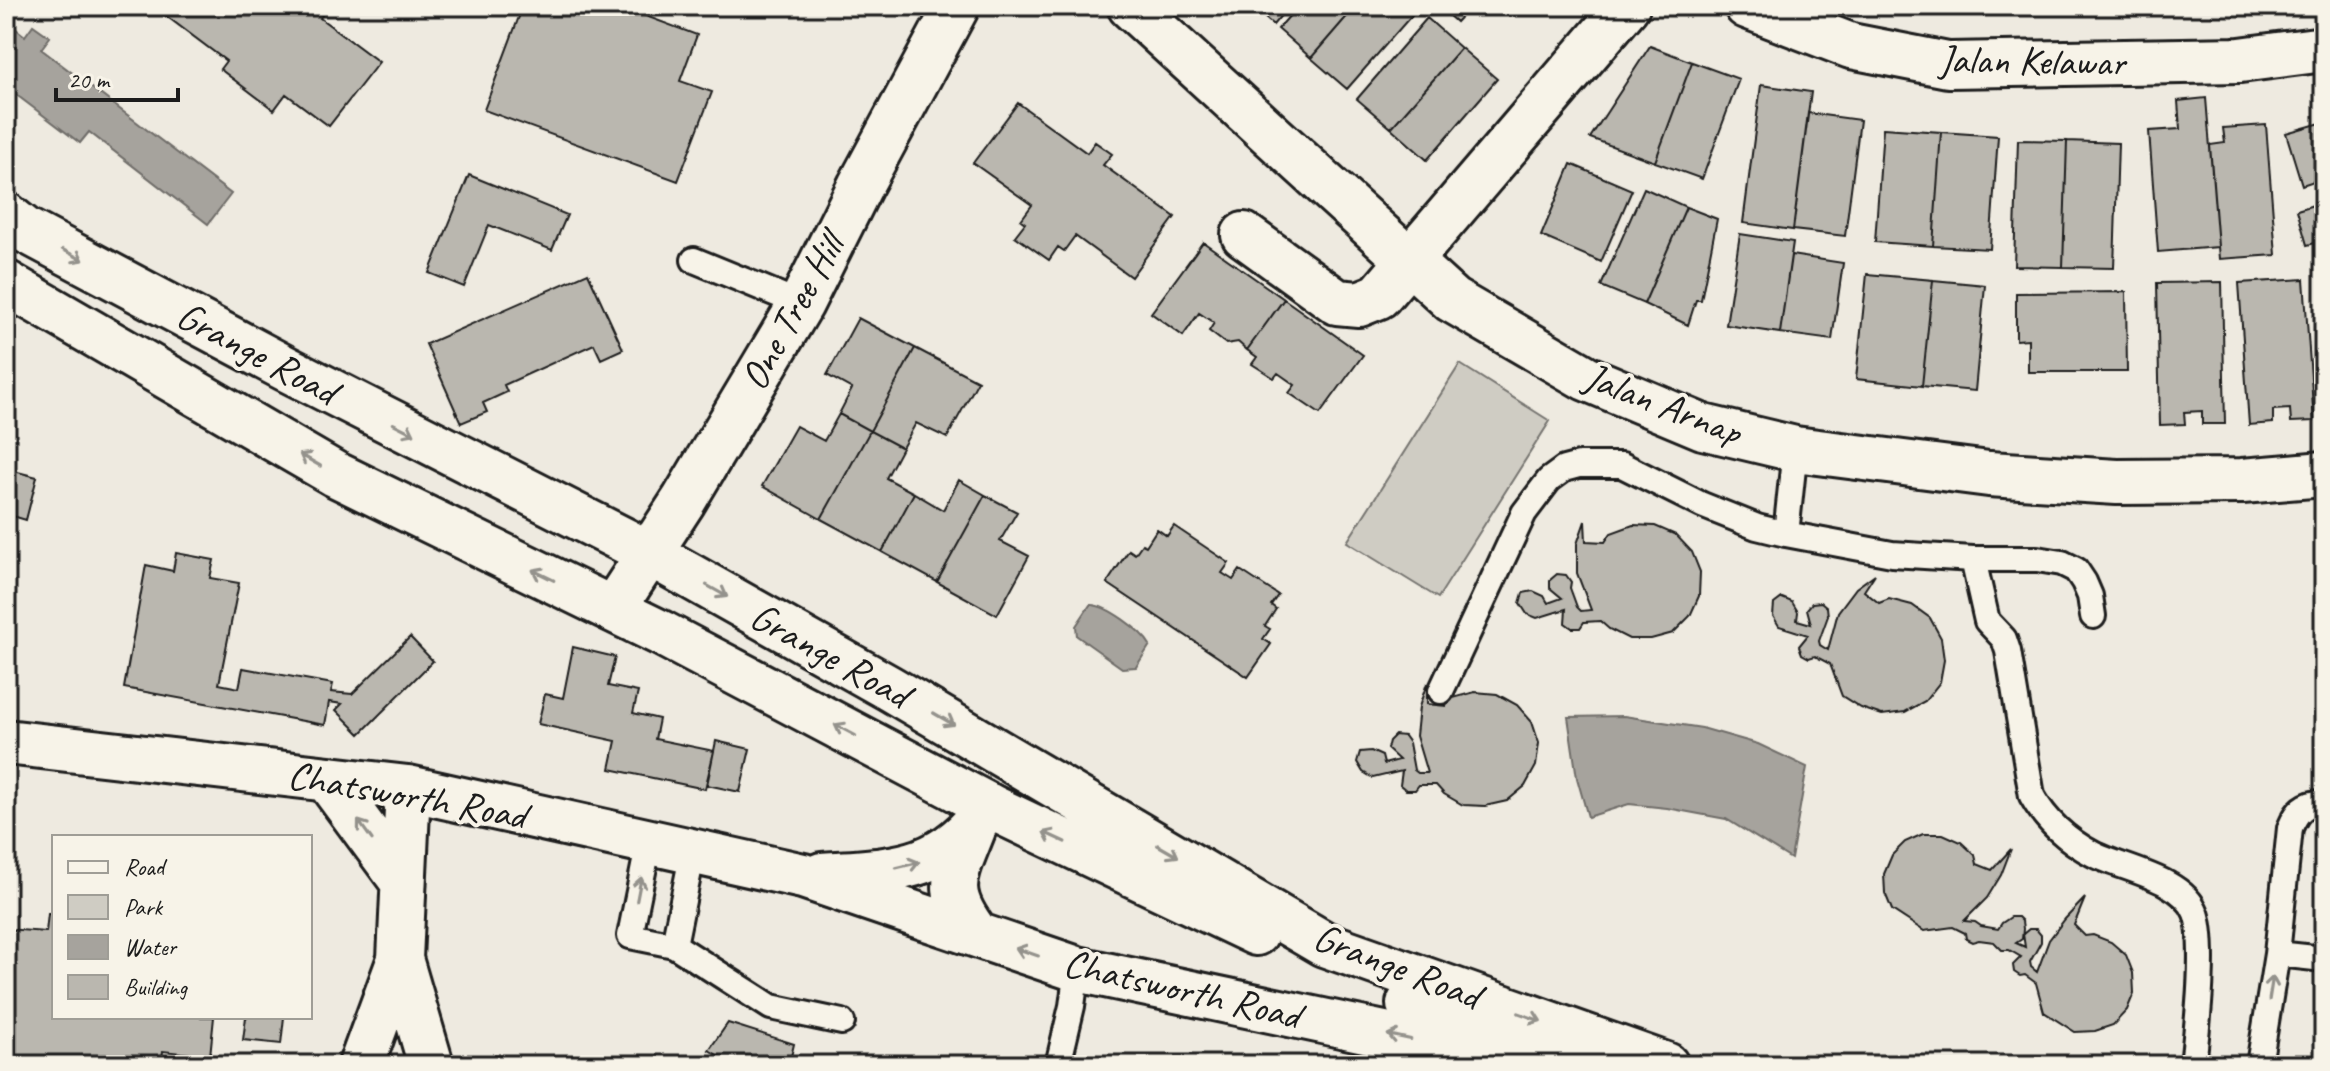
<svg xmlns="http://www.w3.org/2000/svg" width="2330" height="1071" font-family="Caveat,sans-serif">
<rect width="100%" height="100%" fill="#eeeae0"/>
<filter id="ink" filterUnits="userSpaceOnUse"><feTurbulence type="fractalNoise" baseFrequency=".0125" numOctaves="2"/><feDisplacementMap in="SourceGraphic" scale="16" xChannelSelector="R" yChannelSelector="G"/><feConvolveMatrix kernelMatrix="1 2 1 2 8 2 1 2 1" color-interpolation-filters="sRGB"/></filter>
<g filter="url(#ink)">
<path fill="#cfccc3" stroke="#767470" stroke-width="2" d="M1460 364 1550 421 1438 598 1347 542Z"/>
<path fill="#a6a39d" stroke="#6f6d69" stroke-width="2" d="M6 21 25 36 33 25 50 37 41 49 231 194 208 224 89 132 80 143 6 87Z
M1090 605C1106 604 1142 631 1150 645L1136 667 1122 668 1077 636 1076 626Z
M1624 716 1702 728 1758 744 1807 767 1791 859 1726 819 1667 808 1629 804 1588 817 1577 778 1568 717Z"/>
<path fill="#bab7af" stroke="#1c1c1c" stroke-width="2" d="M166 6H329L320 18 379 62 329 126 286 94 274 110 220 69 226 61 161 12Z
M523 6H619L697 35 680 81 712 92 678 181 484 110Z
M1252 6H1289L1273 25Z
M1298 6H1356L1311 58 1278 29Z
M1356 6H1415L1418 8 1347 89 1311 58Z
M1438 6H1471L1456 22Z
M1427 18 1461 48 1391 128 1357 99Z
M1650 46 1692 62 1655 162 1590 138Z
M1461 48 1497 79 1427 160 1391 128Z
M1692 62 1739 79 1702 179 1655 162Z
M1761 85 1811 92 1793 230 1743 223Z
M2206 98 2218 247 2158 252 2149 131 2180 129 2178 101Z
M1018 103 1087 153 1095 142 1112 154 1103 165 1175 217 1131 277 1075 236 1064 251 1058 247 1049 260 1015 236 1025 223 1021 220 1032 205 973 163Z
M1808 113 1860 120 1845 236 1793 230Z
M2324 122V241L2307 245 2297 210 2320 203 2314 181 2302 185 2286 133Z
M2266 125 2276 255 2219 259 2210 145 2225 143 2223 128Z
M1883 128 1941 132 1933 246 1875 242Z
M1941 132 1998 136 1990 249 1933 246Z
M2018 140 2067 141 2063 267 2014 266Z
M2067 141 2118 143 2114 268 2063 267Z
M1571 164 1632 190 1601 262 1541 236Z
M469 175 567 215 552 250 489 225 464 287 429 273Z
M1644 188 1686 207 1644 304 1601 286Z
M1686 207 1717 219 1701 300H1696L1688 325 1644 304Z
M1740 234 1793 242 1780 333 1726 325Z
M1203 242 1284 299 1247 350 1238 342 1226 344 1209 331 1214 323 1199 313 1183 336 1151 313Z
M1791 255 1843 263 1832 340 1780 333Z
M588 273 623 349 601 359 594 344 504 385 507 392 483 403 487 412 461 423 426 344Z
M1867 274 1933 280 1922 386 1856 379Z
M2304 279 2314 421 2291 422 2290 409 2273 410V423L2249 425 2239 283Z
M1933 280 1985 285 1975 391 1922 386Z
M2222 282 2225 424H2202V411L2184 412 2185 424 2160 425 2157 283Z
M2126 292 2127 372H2028V339L2016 340V293Z
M1284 299 1363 355 1320 414 1289 393 1295 385 1278 373 1274 378 1252 364 1257 357 1247 350Z
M858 318 915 348 870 431 839 414 852 389 827 375Z
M915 348 978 381 947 438 916 423 902 448 870 431Z
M839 414 870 431 821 519 762 486 796 426 824 441Z
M870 431 902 448 886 478 914 493 882 552 821 519Z
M6 469 37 477 26 520 6 514Z
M959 480 985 495 937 582 882 552 914 493 943 510Z
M985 495 1017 512 1000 541 1029 556 997 615 937 582Z
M1585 521 1586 541 1605 542 1611 533 1633 525 1655 526 1676 535 1692 552 1700 572 1699 596 1690 616 1673 633 1651 639H1629L1609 629 1600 621 1584 622 1580 628H1572L1565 623 1566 609 1537 618 1527 614 1520 603 1523 593 1533 591 1544 596 1548 603 1562 598 1550 588V580L1557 574 1566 575 1571 582 1570 588 1577 607 1581 611 1591 610 1577 573V544Z
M1174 526 1229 563 1222 573 1233 580 1240 570 1278 595 1271 605 1276 609 1265 626 1270 629 1263 639 1271 644 1248 677 1107 583 1129 550 1135 554 1142 544 1146 546 1157 529 1167 536Z
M176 553 214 560 210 578 239 583 219 684 239 688 243 668 333 684 331 692 352 694 410 637 433 661 360 734 336 710 342 704 329 702 325 725 124 688 146 565 173 571Z
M1875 574 1864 591 1879 603 1889 599 1912 605 1930 618 1941 638 1944 660 1940 682 1925 701 1905 712 1882 715 1861 708 1842 696 1830 664 1815 656 1809 658 1802 654 1799 646 1808 635 1779 626 1773 616 1774 604 1782 598 1792 602 1798 612 1797 620 1811 624 1807 609 1812 603 1821 602 1827 607 1828 616 1819 641 1820 645 1828 650 1838 612 1856 588Z
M573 647 615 657 608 686 638 692 633 713 659 719 655 739 714 751 705 789 610 769 616 741 538 724 545 694 563 698Z
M1427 683V704L1446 706 1453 698 1475 692 1497 694 1517 705 1532 722 1539 743 1536 766 1525 786 1507 801 1485 806 1463 805 1444 794 1436 785H1419L1415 790H1406L1400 785 1402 771 1373 778 1363 772 1357 762 1360 752 1371 751 1382 756 1384 764 1399 760 1387 749 1389 741 1395 735 1404 736 1409 743 1414 770 1418 773H1427L1416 736 1419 707Z
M716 741 750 749 740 792 707 785Z
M1923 834H1943L1961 842 1975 855 1977 864 1992 870 2011 849 2001 875 1987 898 1964 921 1975 922 1981 926 1998 929 2002 923 2011 917H2018L2022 921 2023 929 2022 939 2016 943 2025 947 2023 934 2029 929H2036L2041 935V942L2030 962 2031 967 2037 972 2049 940 2065 919 2085 898 2074 925 2085 936 2093 935 2111 942 2126 955 2133 973 2134 993 2127 1010 2113 1025 2095 1031 2075 1032 2044 1012 2036 983 2025 975 2020 976 2014 972 2013 965 2021 957 2009 950H2002L1994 942 1979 940 1972 942 1966 939 1965 933 1953 927 1924 931 1892 910 1885 893 1884 874 1892 855 1905 842Z
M48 914H54V1017H214L210 1056 163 1051 161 1065H6V929L46 932Z
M246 1017H284L281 1044 243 1040Z
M728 1023 794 1044 789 1065H720L722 1058 709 1050Z"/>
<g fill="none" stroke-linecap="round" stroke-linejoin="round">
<g stroke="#1c1c1c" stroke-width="30">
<path id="lane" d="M694 260 801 304
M1786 534 1795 449
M1973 559 1987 621 2004 639 2008 651 2032 796C2046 821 2067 840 2093 854 2122 869 2183 878 2196 913 2207 944 2197 1029 2193 1065
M1441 691 1524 513 1549 480 1564 469 1579 465H1622L1702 505 1757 527 1786 534 1892 554 1973 559H2037L2062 563 2076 570 2084 582 2090 596 2093 616
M649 842 630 936 674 945 771 1007 842 1022
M674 945 693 851
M2277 954 2324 959
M1058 1065 1072 1006 1077 969
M2259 1065 2277 954 2290 828C2297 811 2305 802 2324 803"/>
</g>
<g stroke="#1c1c1c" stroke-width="50">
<path id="street" d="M1130 6 1452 300 1586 378 1703 427 1795 449 1989 474 2117 482 2242 481 2324 474
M1747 6 1851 46 1948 65 2240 60 2324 49
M1244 235 1337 302 1359 304 1379 296 1627 6
M613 609 684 500 801 304 860 186 957 6
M6 742 408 788 803 876 1077 969 1526 1064
M327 779 403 882
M408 788 400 959 431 1065
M974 827C955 877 942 889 977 935
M822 875C895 870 942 872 989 806
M361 1065 400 959"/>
</g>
<g stroke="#1c1c1c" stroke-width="50">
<path id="primary" d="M6 215 25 230 285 368 649 553 889 688 1324 944 1666 1065
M6 283 335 474 661 633 989 806 1256 933
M1409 1004 1559 1065"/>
</g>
<use href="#lane" stroke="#f7f3e8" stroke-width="24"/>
<use href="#street" stroke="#f7f3e8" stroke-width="44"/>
<use href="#primary" stroke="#f7f3e8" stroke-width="44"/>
</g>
<defs><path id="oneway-shaft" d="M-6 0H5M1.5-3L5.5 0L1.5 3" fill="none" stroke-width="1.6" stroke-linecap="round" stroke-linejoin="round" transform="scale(2)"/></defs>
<g stroke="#94928c">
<use href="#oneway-shaft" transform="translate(73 255) rotate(28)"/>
<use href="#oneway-shaft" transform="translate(404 429) rotate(27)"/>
<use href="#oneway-shaft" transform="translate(310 460) rotate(-150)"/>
<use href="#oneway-shaft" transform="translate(543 575) rotate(-154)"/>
<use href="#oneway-shaft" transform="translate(717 591) rotate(29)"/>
<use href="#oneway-shaft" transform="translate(944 719) rotate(30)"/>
<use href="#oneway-shaft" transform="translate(845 730) rotate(-152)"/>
<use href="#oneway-shaft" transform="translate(365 830) rotate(-126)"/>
<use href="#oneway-shaft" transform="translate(1054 837) rotate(-155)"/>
<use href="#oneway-shaft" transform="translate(1168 851) rotate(30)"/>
<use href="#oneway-shaft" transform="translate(908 865) rotate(-14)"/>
<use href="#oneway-shaft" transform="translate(639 889) rotate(-79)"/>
<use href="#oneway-shaft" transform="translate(1027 952) rotate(-161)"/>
<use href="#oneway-shaft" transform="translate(2271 988) rotate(-81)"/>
<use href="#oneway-shaft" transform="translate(1530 1017) rotate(20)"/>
<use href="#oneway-shaft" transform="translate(1399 1037) rotate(-168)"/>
</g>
</g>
<g text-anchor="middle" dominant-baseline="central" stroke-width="8" stroke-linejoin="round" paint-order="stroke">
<g font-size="40" fill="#1c1c1c" stroke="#f7f3e8">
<text transform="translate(2032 61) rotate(1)">Jalan Kelawar</text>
<text transform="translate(792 312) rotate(-61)">One Tree Hill</text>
<text transform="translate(257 353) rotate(28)">Grange Road</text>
<text transform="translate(1663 404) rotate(21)">Jalan Arnap</text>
<text transform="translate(830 655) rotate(29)">Grange Road</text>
<text transform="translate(407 795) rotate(10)">Chatsworth Road</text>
<text transform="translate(1397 966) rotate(21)">Grange Road</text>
<text transform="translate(1182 989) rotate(13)">Chatsworth Road</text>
</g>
</g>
<rect width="2330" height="1071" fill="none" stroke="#f7f3e8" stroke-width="32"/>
<rect x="16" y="16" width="2298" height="1039" fill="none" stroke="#1c1c1c" stroke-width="3" filter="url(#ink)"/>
<rect x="52" y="835" width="260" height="184" fill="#f7f3e8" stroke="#9f9d96" stroke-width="2"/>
<rect x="68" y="861" width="40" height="12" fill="#f7f3e8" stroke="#9f9d96" stroke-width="2"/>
<text x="124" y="875" font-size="24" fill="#1c1c1c">Road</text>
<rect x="68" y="895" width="40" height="24" fill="#cfccc3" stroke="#9f9d96" stroke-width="2"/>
<text x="124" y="915" font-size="24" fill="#1c1c1c">Park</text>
<rect x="68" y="935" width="40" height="24" fill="#a6a39d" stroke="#9f9d96" stroke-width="2"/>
<text x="124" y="955" font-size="24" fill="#1c1c1c">Water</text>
<rect x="68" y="975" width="40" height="24" fill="#bab7af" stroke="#9f9d96" stroke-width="2"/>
<text x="124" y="995" font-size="24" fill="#1c1c1c">Building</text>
<path d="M56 88v12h122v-12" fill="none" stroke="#1c1c1c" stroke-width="4"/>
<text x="68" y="88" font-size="24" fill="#1c1c1c" stroke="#f7f3e8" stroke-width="6" paint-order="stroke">20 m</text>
</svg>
